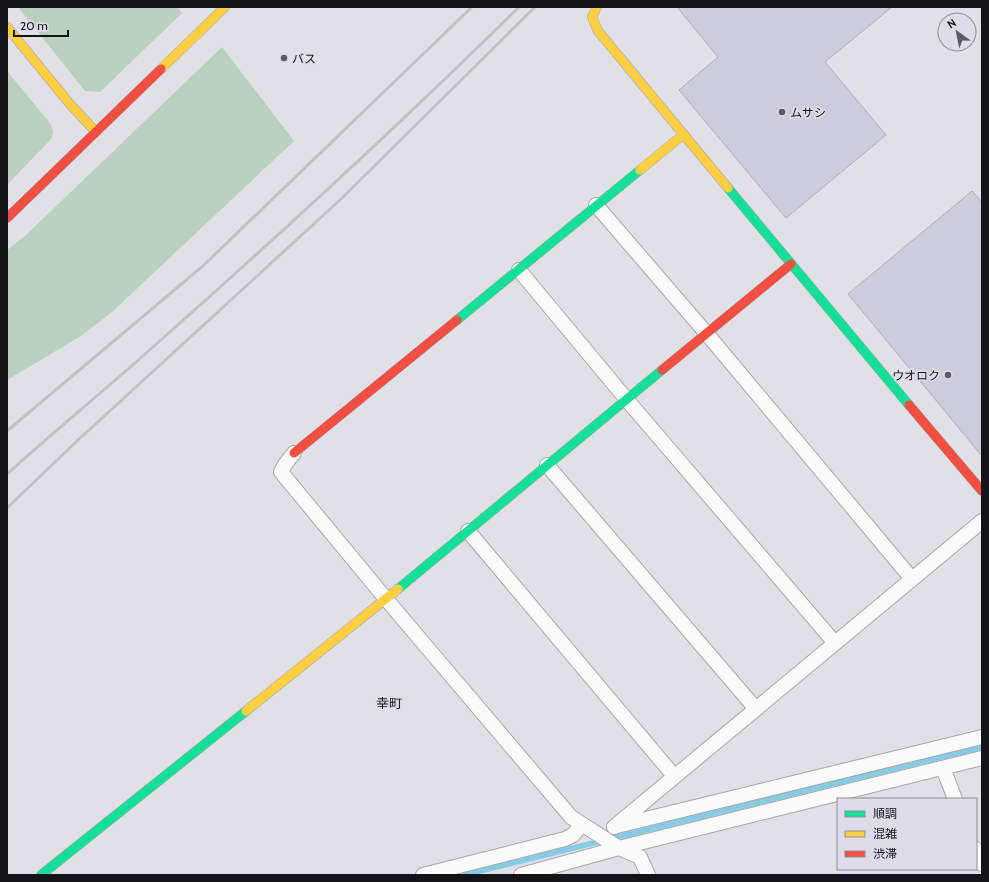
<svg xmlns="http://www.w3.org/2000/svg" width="989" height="882" font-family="Cabin,'Noto Sans JP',sans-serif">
<rect width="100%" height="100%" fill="#e1e0e6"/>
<path fill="#b9d1be" d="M18 7H177L182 13 100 92 85 91Z
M222 47 294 141 112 312 81 336 7 380V250L26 235Z
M7 71 50 123 53 131 52 138 7 185Z"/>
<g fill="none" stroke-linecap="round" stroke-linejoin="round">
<path stroke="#84cde4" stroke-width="5.5" d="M464 875 982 747"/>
</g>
<path fill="#ccccdb" stroke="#aeaeb3" d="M677 7H892L825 62 886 135 786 218 679 90 718 57Z
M972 191 982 202V456L848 294Z"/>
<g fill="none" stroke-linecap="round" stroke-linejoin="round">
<g stroke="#a7a6ac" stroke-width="16">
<path id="street" d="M596 205 707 334 912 579
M519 270 627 400 835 643
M294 453 286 463 281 472 386 599 571 817 619 848 640 857 648 875
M547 465 756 709
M468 531 674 776
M943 768 955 799
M617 826 982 737
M614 827 982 521
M976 849 982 864
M423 875 565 839 573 835 582 825
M521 875 619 848 982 758"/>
</g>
<g stroke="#a7a6ac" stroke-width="10">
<path id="fast" d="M728 188 909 405
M457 320 640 170
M398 589 662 370
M41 875 246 711"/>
</g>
<g stroke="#a7a6ac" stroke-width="10">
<path id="slow" d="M597 7 592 17 598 31 728 188
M7 27 69 103 96 132
M161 69 225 7
M640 170 684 134
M246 711 398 589"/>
</g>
<g stroke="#a7a6ac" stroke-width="10">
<path id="jam" d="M7 218 161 69
M662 370 791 264
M909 405 982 491
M294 453 457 320"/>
</g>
<use href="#street" stroke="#fafafb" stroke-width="14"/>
<use href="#fast" stroke="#16e098" stroke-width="9"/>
<use href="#slow" stroke="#ffcf43" stroke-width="9"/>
<use href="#jam" stroke="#f24e42" stroke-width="9"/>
<path stroke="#c2c2c4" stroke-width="3" d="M7 431 204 265 472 7
M7 474C58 428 111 385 162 339 284 231 403 121 519 7
M7 508 77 441 341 199 535 7"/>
</g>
<g fill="#5c5b60" stroke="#dfdcea" stroke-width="1.5">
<circle cx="284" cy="58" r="4"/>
<circle cx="782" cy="112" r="4"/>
<circle cx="948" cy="375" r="4"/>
</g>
<g text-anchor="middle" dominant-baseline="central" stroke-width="3.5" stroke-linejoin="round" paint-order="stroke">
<g font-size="12" fill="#141318" stroke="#dfdcea" text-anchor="start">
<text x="292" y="58">バス</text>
<text x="790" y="112">ムサシ</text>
<text x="940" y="375" text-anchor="end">ウオロク</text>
</g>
<g font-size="13" fill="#141318" stroke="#dfdcea">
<text x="389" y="703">幸町</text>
</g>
</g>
<rect width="989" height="882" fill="none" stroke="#141318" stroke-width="16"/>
<rect x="837" y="798" width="140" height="72" fill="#dfdcea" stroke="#8e8c96"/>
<rect x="845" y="811" width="20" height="6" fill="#16e098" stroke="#8e8c96"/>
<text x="873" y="818" font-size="12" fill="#141318">順調</text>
<rect x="845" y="831" width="20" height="6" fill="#ffcf43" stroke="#8e8c96"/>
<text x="873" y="838" font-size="12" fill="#141318">混雑</text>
<rect x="845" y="851" width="20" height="6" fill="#f24e42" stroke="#8e8c96"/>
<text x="873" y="858" font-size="12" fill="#141318">渋滞</text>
<g transform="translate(957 32) rotate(327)"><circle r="19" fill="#dfdcea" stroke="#8e8c96"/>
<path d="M0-3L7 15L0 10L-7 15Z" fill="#5c5b60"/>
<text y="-6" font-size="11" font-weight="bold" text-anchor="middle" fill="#141318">N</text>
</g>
<path d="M14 30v6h54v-6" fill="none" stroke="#141318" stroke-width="2"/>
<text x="20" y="30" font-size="12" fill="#141318" stroke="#dfdcea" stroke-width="3" paint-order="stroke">20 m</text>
</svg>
